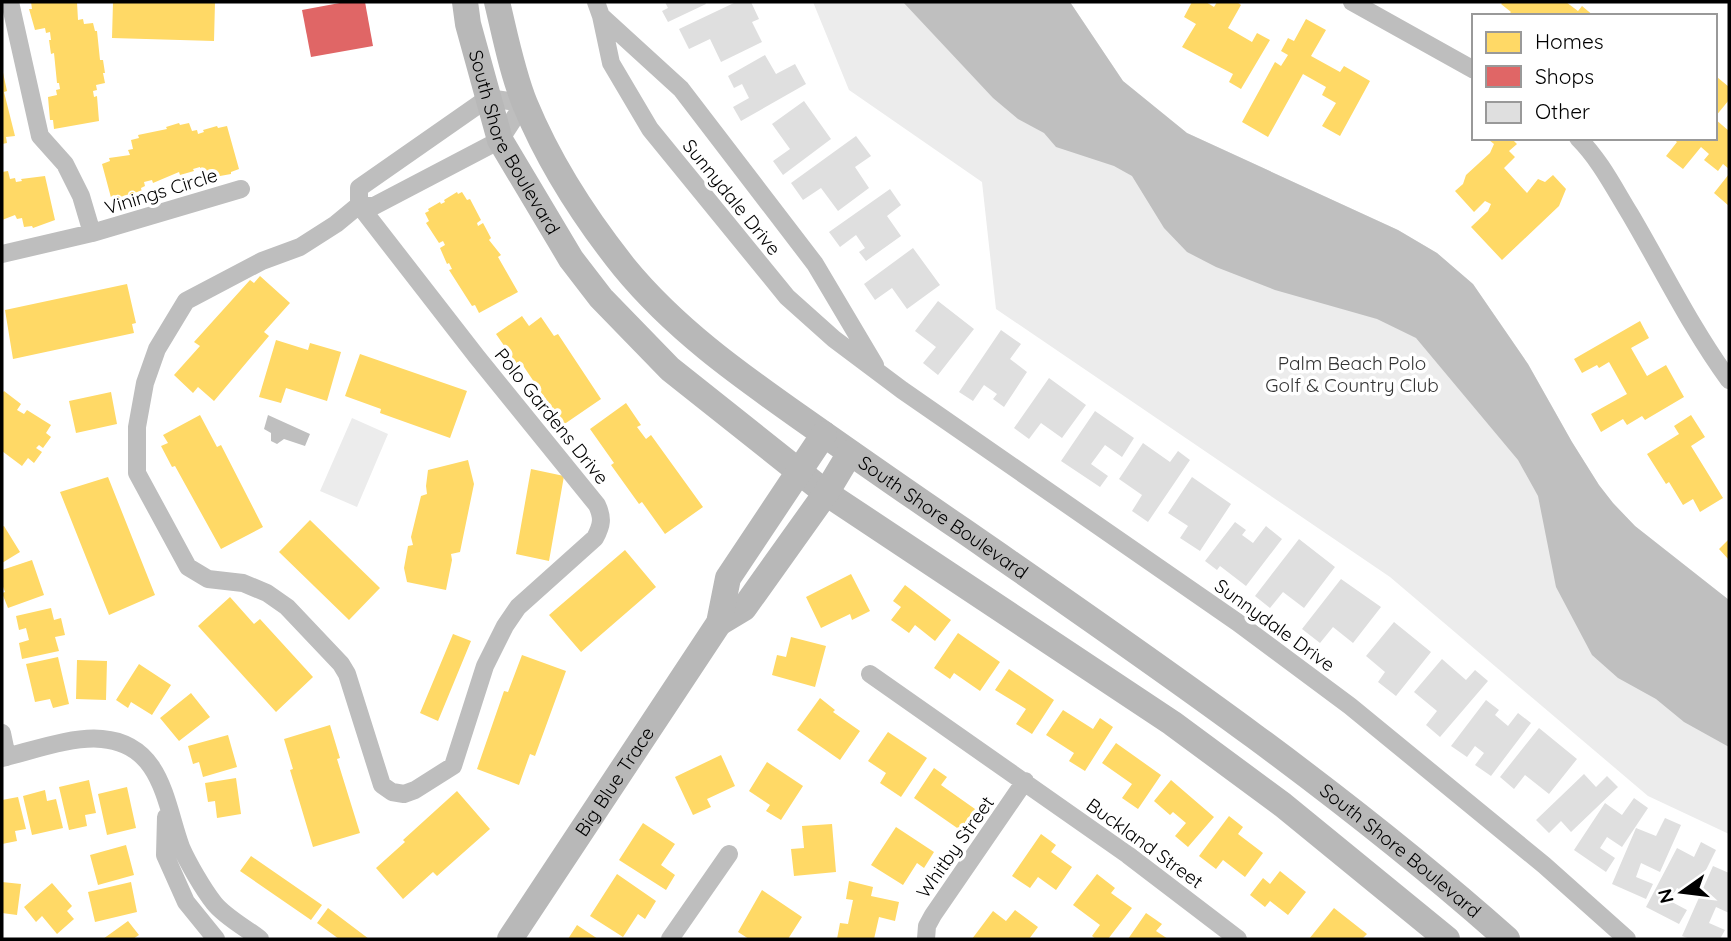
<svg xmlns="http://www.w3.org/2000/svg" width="1731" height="941" font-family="Quicksand,sans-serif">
<rect width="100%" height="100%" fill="#fff"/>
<path fill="#ececec" d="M813 2H1070L1123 81 1187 133 1398 230 1437 253 1473 284 1528 364 1572 442 1599 485 1613 503 1635 526 1729 600V834L1648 796 1390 577 996 309 982 182 849 90Z
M352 418 388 434 357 507 320 491Z"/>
<path fill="#bfbfbf" d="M903 2H1070L1123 81 1187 133 1398 230 1437 253 1473 284 1528 364 1572 442 1599 485 1613 503 1635 526 1729 600V747L1684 722 1656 699 1618 678 1592 655 1556 587 1538 496 1518 460 1416 338 1377 319 1275 290 1216 267 1187 252 1164 228 1132 176 1114 166 1056 147 1044 133 1018 119 993 98Z
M268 415 310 434 305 446 284 439 277 444 271 441V433L264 429Z"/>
<path fill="#ffd966" d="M31 2H77L78 20 83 19 84 24 93 23 95 31H97L100 60H103L105 73H103L105 83 96 85 97 90 93 91 94 97 97 96 99 121 54 129 53 120H50L48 97 57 95 56 90 60 89 59 83H57L54 53 51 54 49 40H51L50 32 46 33 45 28 35 30 29 9H32Z
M113 2H215L214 41 112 38Z
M1192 2H1206L1214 7 1217 2H1237L1241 5 1228 28 1252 42 1257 33 1270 40 1241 89 1229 82 1233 74 1182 47 1196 24 1184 17Z
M1503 2H1566L1578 11 1582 6 1594 16H1507L1511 12 1501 4Z
M1306 19 1326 30 1311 56 1340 72 1344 66 1370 81 1340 136 1322 126 1336 103 1322 95 1326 87 1303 74 1268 137 1242 122 1275 62 1281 66 1288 55 1281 51 1288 38 1294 41Z
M2 68 7 91 4 92 15 136 6 137 7 143 2 144Z
M1717 77 1729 87V100L1715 117Z
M1715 119 1729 131V169L1723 164 1718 171 1704 160 1709 154 1701 147 1683 169 1666 156 1677 142 1672 138H1715Z
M179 123 180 125 189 123 192 131 197 130 198 134 204 132 203 130 217 126 218 128 227 126 239 169 231 172V174L209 178 206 169 201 171 200 167 193 169 194 171 180 175 179 172 153 183 152 180 144 182 145 186 141 188 143 197 134 200 135 202 113 205 102 164 110 161 109 158 130 155 128 150 133 149 131 140 139 138 138 135 167 129 166 127Z
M1491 138H1511L1517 144 1509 151 1515 157 1504 168 1527 193 1538 179 1545 182 1553 175 1566 189 1559 206 1502 260 1471 227 1488 211 1491 204 1485 201 1474 212 1455 191 1463 184 1466 175 1490 153 1494 144 1489 140Z
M8 171 10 179 15 178 16 182 22 181 21 179 45 176 55 220 33 228 32 226 24 227 22 218 17 219 15 215 2 220V172Z
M1729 174V206L1714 193Z
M457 192 458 194 462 192 467 200 470 199 481 220 477 223 478 226 483 223 491 238 489 240 501 255 498 257 518 292 479 313 475 305 472 306 449 270 452 269 449 263 447 264 440 248 445 245 443 241 439 243 426 223 429 221 425 213 429 211 428 209 440 202 441 204 445 202 444 200Z
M260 276 290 303 264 332 269 336 214 401 198 387 193 393 174 375 200 346 194 342 250 280 254 283Z
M127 284 136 323 132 324 134 333 13 359 5 310Z
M522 316 529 326 541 317 554 336 558 334 601 399 563 425 520 361 516 363 496 334Z
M1640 321 1649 338 1631 348 1647 376 1666 365 1684 397 1645 420 1642 416 1627 425 1623 419 1601 432 1591 414 1627 394 1609 362 1599 368 1597 365 1582 373 1574 359Z
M276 340 308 350 310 343 341 352 327 401 286 388 281 403 259 397Z
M360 354 467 391 450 438 380 413 381 409 345 396Z
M4 391 21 404 17 410 24 414 27 410 51 425 46 433 51 437 43 448 39 445 36 448 42 452 34 463 28 458 22 466 2 451V394Z
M111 392 117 424 76 433 69 401Z
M626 403 641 425 637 427 646 439 651 435 703 507 665 534 642 502 639 504 611 465 614 463 590 429Z
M200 415 217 447 221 445 263 527 221 549 175 466 172 467 161 446 168 443 163 435Z
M1691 415 1705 437 1691 446 1723 498 1700 512 1693 499 1683 505 1669 482 1666 484 1647 454 1679 434 1674 426Z
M468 460 474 484 460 552 451 554 452 560 446 590 407 582 404 568 408 546 413 545 411 537 421 496 427 494 426 486 428 470Z
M531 469 564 476 549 561 516 554Z
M108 477 155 595 109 615 60 492Z
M310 520 380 588 349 620 279 552Z
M4 526 20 552 2 563V527Z
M1729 539V560L1719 549Z
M625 550 656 587 581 652 549 615Z
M32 560 44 595 8 608 2 593 5 592 2 584V570Z
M851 574 870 611 852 620 850 614 821 628 806 597Z
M905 585 951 620 935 641 915 625 909 633 891 620 901 607 893 601Z
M230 597 254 624 260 619 313 677 276 712 198 626Z
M51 608 54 620 61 618 65 635 55 637 59 651 22 659 19 643 29 640 26 628 19 630 16 616Z
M958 633 1000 662 980 691 954 673 950 679 934 668Z
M453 634 471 641 438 721 420 713Z
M791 637 826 646 815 687 772 675 777 655 786 657Z
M522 655 566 671 535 756 530 754 519 785 477 769 504 691 508 692Z
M58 657 69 704 53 708 50 699 35 702 26 664Z
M77 660 107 661 106 700 76 699Z
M139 664 171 685 152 715 131 702 128 708 116 700Z
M1009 669 1054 700 1032 734 1016 724 1026 709 995 690Z
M191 693 210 717 179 741 160 718Z
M820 698 835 710 833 712 860 731 840 760 797 730Z
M1063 710 1093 729 1100 718 1113 727 1085 771 1069 761 1074 753 1046 735Z
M330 725 340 758 337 759 360 833 313 847 290 770 293 769 284 739Z
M888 732 927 758 901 797 880 783 886 773 868 761Z
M228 735 237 767 203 777 199 762 193 764 188 746Z
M1116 743 1161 775 1138 809 1122 798 1132 784 1102 763Z
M721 755 735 786 707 799 711 807 693 815 675 777Z
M767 762 803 786 781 820 766 811 770 805 749 791Z
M934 768 947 777 941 785 975 809 960 830 914 798Z
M236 778 241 814 217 818 215 801 208 802 205 783Z
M89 780 96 813 85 815 87 826 69 830 59 787Z
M1171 780 1214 817 1188 847 1175 836 1186 823 1173 812 1170 815 1154 801Z
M127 787 136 828 107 835 98 794Z
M45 790 47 801 56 799 63 828 32 835 23 796Z
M457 791 490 829 437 876 433 872 403 899 376 868 405 842 403 840Z
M18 797 26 829 15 831 17 841 2 844V800Z
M1229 816 1243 827 1238 834 1263 853 1245 877 1223 860 1216 869 1199 856Z
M643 823 675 844 661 865 675 875 666 890 619 860Z
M832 824 836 872 794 876 791 849 804 848 802 826Z
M896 827 934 852 924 868 917 863 903 885 871 865Z
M1041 834 1056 845 1051 852 1072 867 1056 890 1038 877 1030 888 1012 876Z
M126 845 134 875 98 885 90 855Z
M251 856 322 905 311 920 240 871Z
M1280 871 1306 892 1288 915 1270 901 1265 907 1250 895 1263 878 1270 884Z
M617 874 656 901 645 919 638 914 623 937 590 916Z
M1097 874 1115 888 1111 893 1132 908 1108 939H1096L1092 936 1100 925 1073 905Z
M849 881 873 887 871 896 899 902 895 921 879 917 874 939H837L840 923 848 924 853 900 846 899Z
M2 882 21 884 17 915 2 913Z
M131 882 137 912 95 922 88 892Z
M52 883 72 906 67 911 74 919 57 934 42 916 36 922 24 907Z
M762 890 802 917 788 939H749L738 932Z
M328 908 369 939H339L317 923Z
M1334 908 1367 934 1362 939H1309Z
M1015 910 1038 927 1029 939H972L993 911 1006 921Z
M1146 913 1162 924 1156 931 1168 939H1128Z
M128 921 139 935 133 939H103Z
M577 925 598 939H568Z"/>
<path fill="#e06666" d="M345 2H365L373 46 311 57 302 10Z"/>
<path fill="#dfdfdf" d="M665 2H705L706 4 668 22 662 11 668 8Z
M736 2H751L759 19 752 22 762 42 721 62 710 39 689 49 679 29Z
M765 55 776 74 795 64 806 84 741 121 733 107 749 98 742 84 734 88 728 76Z
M804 101 831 139 783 175 773 161 790 149 772 124Z
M856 136 871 156 855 167 869 188 838 211 821 188 803 200 791 183Z
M890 189 901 205 887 216 901 236 866 261 859 252 865 248 856 235 840 247 829 232Z
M913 248 940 285 907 309 892 288 875 300 864 284Z
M938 301 974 329 938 375 923 363 936 347 915 331Z
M1001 330 1021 344 1010 359 1027 372 1004 407 993 399 997 394 984 385 973 401 959 392Z
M1049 378 1086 405 1062 438 1041 423 1029 439 1014 428Z
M1095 411 1134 438 1122 457 1105 445 1091 464 1108 476 1100 487 1061 461Z
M1143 443 1170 462 1178 451 1190 460 1148 522 1132 511 1142 495 1119 479Z
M1192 477 1231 504 1200 551 1180 538 1188 526 1168 513Z
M1235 522 1246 530 1242 535 1253 543 1266 526 1282 539 1246 586 1220 566 1217 570 1205 561Z
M1299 539 1335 567 1304 608 1283 592 1270 608 1255 596Z
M1341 579 1381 607 1353 643 1333 627 1320 643 1302 629Z
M1394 622 1431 652 1396 696 1378 682 1385 672 1366 656Z
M1442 659 1466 680 1475 670 1488 681 1440 737 1426 725 1437 711 1414 692Z
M1486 700 1499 710 1495 715 1508 726 1518 713 1531 723 1491 776 1475 765 1484 753 1475 746 1467 757 1451 746Z
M1539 728 1577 759 1549 794 1525 775 1514 789 1500 777Z
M1584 774 1596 787 1607 776 1618 787 1571 832 1561 821 1549 833 1536 820Z
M1634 798 1648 808 1622 847 1607 837 1600 848 1615 858 1606 872 1574 850 1605 803 1622 815Z
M1665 818 1681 825 1660 872 1641 863 1636 877 1653 884 1646 899 1612 884 1636 828 1656 836Z
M1701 842 1716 850 1693 896 1677 888 1670 901 1687 910 1679 924 1646 907 1677 848 1694 857Z
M1713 866 1729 873V913L1716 907 1709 923 1725 930 1720 939H1690L1682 936Z"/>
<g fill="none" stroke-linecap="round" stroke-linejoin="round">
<path stroke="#bebebe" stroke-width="18" d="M10 2 40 136 65 164 81 196 92 233
M596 2 601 16 611 63 650 129 787 297 834 339 902 390 1237 622 1350 706 1544 865 1627 939
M1352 2 1474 70
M601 16 681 89 815 264 875 365
M488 98 524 103 500 140 374 206 359 205V188Z
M1578 138C1600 160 1614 188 1630 214 1663 270 1691 328 1729 380
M359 205 477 357 597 505C603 518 602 525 595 538L518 607 505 626 485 666 453 766 415 790 404 794 392 792 382 785 347 674 341 664 287 607 267 593 243 583 208 579 188 567 137 473V427L145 383 157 349 186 301 262 261 300 247 336 224Z
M2 254 92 233 241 189
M870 674 1128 855 1238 939
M2 733 7 757
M2 758C31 751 72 736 102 739 162 744 165 803 181 847 188 863 203 889 214 903 225 917 246 928 260 939
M166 817 165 855 186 902 216 939
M670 939 729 854
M926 939 927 926 933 915 1025 781"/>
<g stroke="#b8b8b8" stroke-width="26">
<path id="s1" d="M465 2 468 24 500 140 571 259 601 298 670 369 826 493 1172 723 1283 805 1447 939"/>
<path id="s2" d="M497 2C505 35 512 72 525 104 549 162 585 218 624 267 674 328 737 373 801 418 855 456 909 494 964 531 1150 660 1337 788 1507 939"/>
<path d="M719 623 744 608 826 493 850 453"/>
<path id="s3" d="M510 939 719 623 728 578 824 434"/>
</g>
</g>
<g text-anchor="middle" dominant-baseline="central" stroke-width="7" stroke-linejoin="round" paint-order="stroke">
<g font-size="19" fill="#000" stroke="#fff">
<text stroke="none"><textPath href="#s1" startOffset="150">South Shore Boulevard</textPath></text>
<text transform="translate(161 191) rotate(-17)">Vinings Circle</text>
<text transform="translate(732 197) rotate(51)">Sunnydale Drive</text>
<text transform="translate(552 416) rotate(51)">Polo Gardens Drive</text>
<text stroke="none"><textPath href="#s2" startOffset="704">South Shore Boulevard</textPath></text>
<text transform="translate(1275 625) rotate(36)">Sunnydale Drive</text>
<text stroke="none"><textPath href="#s3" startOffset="189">Big Blue Trace</textPath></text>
<text transform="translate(1145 843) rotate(36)">Buckland Street</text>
<text transform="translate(955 847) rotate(-55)">Whitby Street</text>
<text stroke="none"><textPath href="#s2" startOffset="1270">South Shore Boulevard</textPath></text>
</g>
<g font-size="19" fill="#333" stroke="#fff">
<text x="1352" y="363">Palm Beach Polo<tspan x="1352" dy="22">Golf &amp; Country Club</tspan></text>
</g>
</g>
<rect width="1731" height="941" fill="none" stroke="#000000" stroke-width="7"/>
<rect x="1472" y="14" width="245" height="126" fill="#ffffff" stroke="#999999" stroke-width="2"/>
<rect x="1486" y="32" width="35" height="21" fill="#ffd966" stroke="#999999" stroke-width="2"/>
<text x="1535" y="49" font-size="21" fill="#000000">Homes</text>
<rect x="1486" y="66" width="35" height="21" fill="#e06666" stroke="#999999" stroke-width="2"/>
<text x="1535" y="84" font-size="21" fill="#000000">Shops</text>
<rect x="1486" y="102" width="35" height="21" fill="#dfdfdf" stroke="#999999" stroke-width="2"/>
<text x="1535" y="119" font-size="21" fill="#000000">Other</text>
<g transform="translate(1682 892) rotate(256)" stroke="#ffffff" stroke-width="5" paint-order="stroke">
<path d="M0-5L12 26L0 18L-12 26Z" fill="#000000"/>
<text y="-10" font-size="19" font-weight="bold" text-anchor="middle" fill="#000000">N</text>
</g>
</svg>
